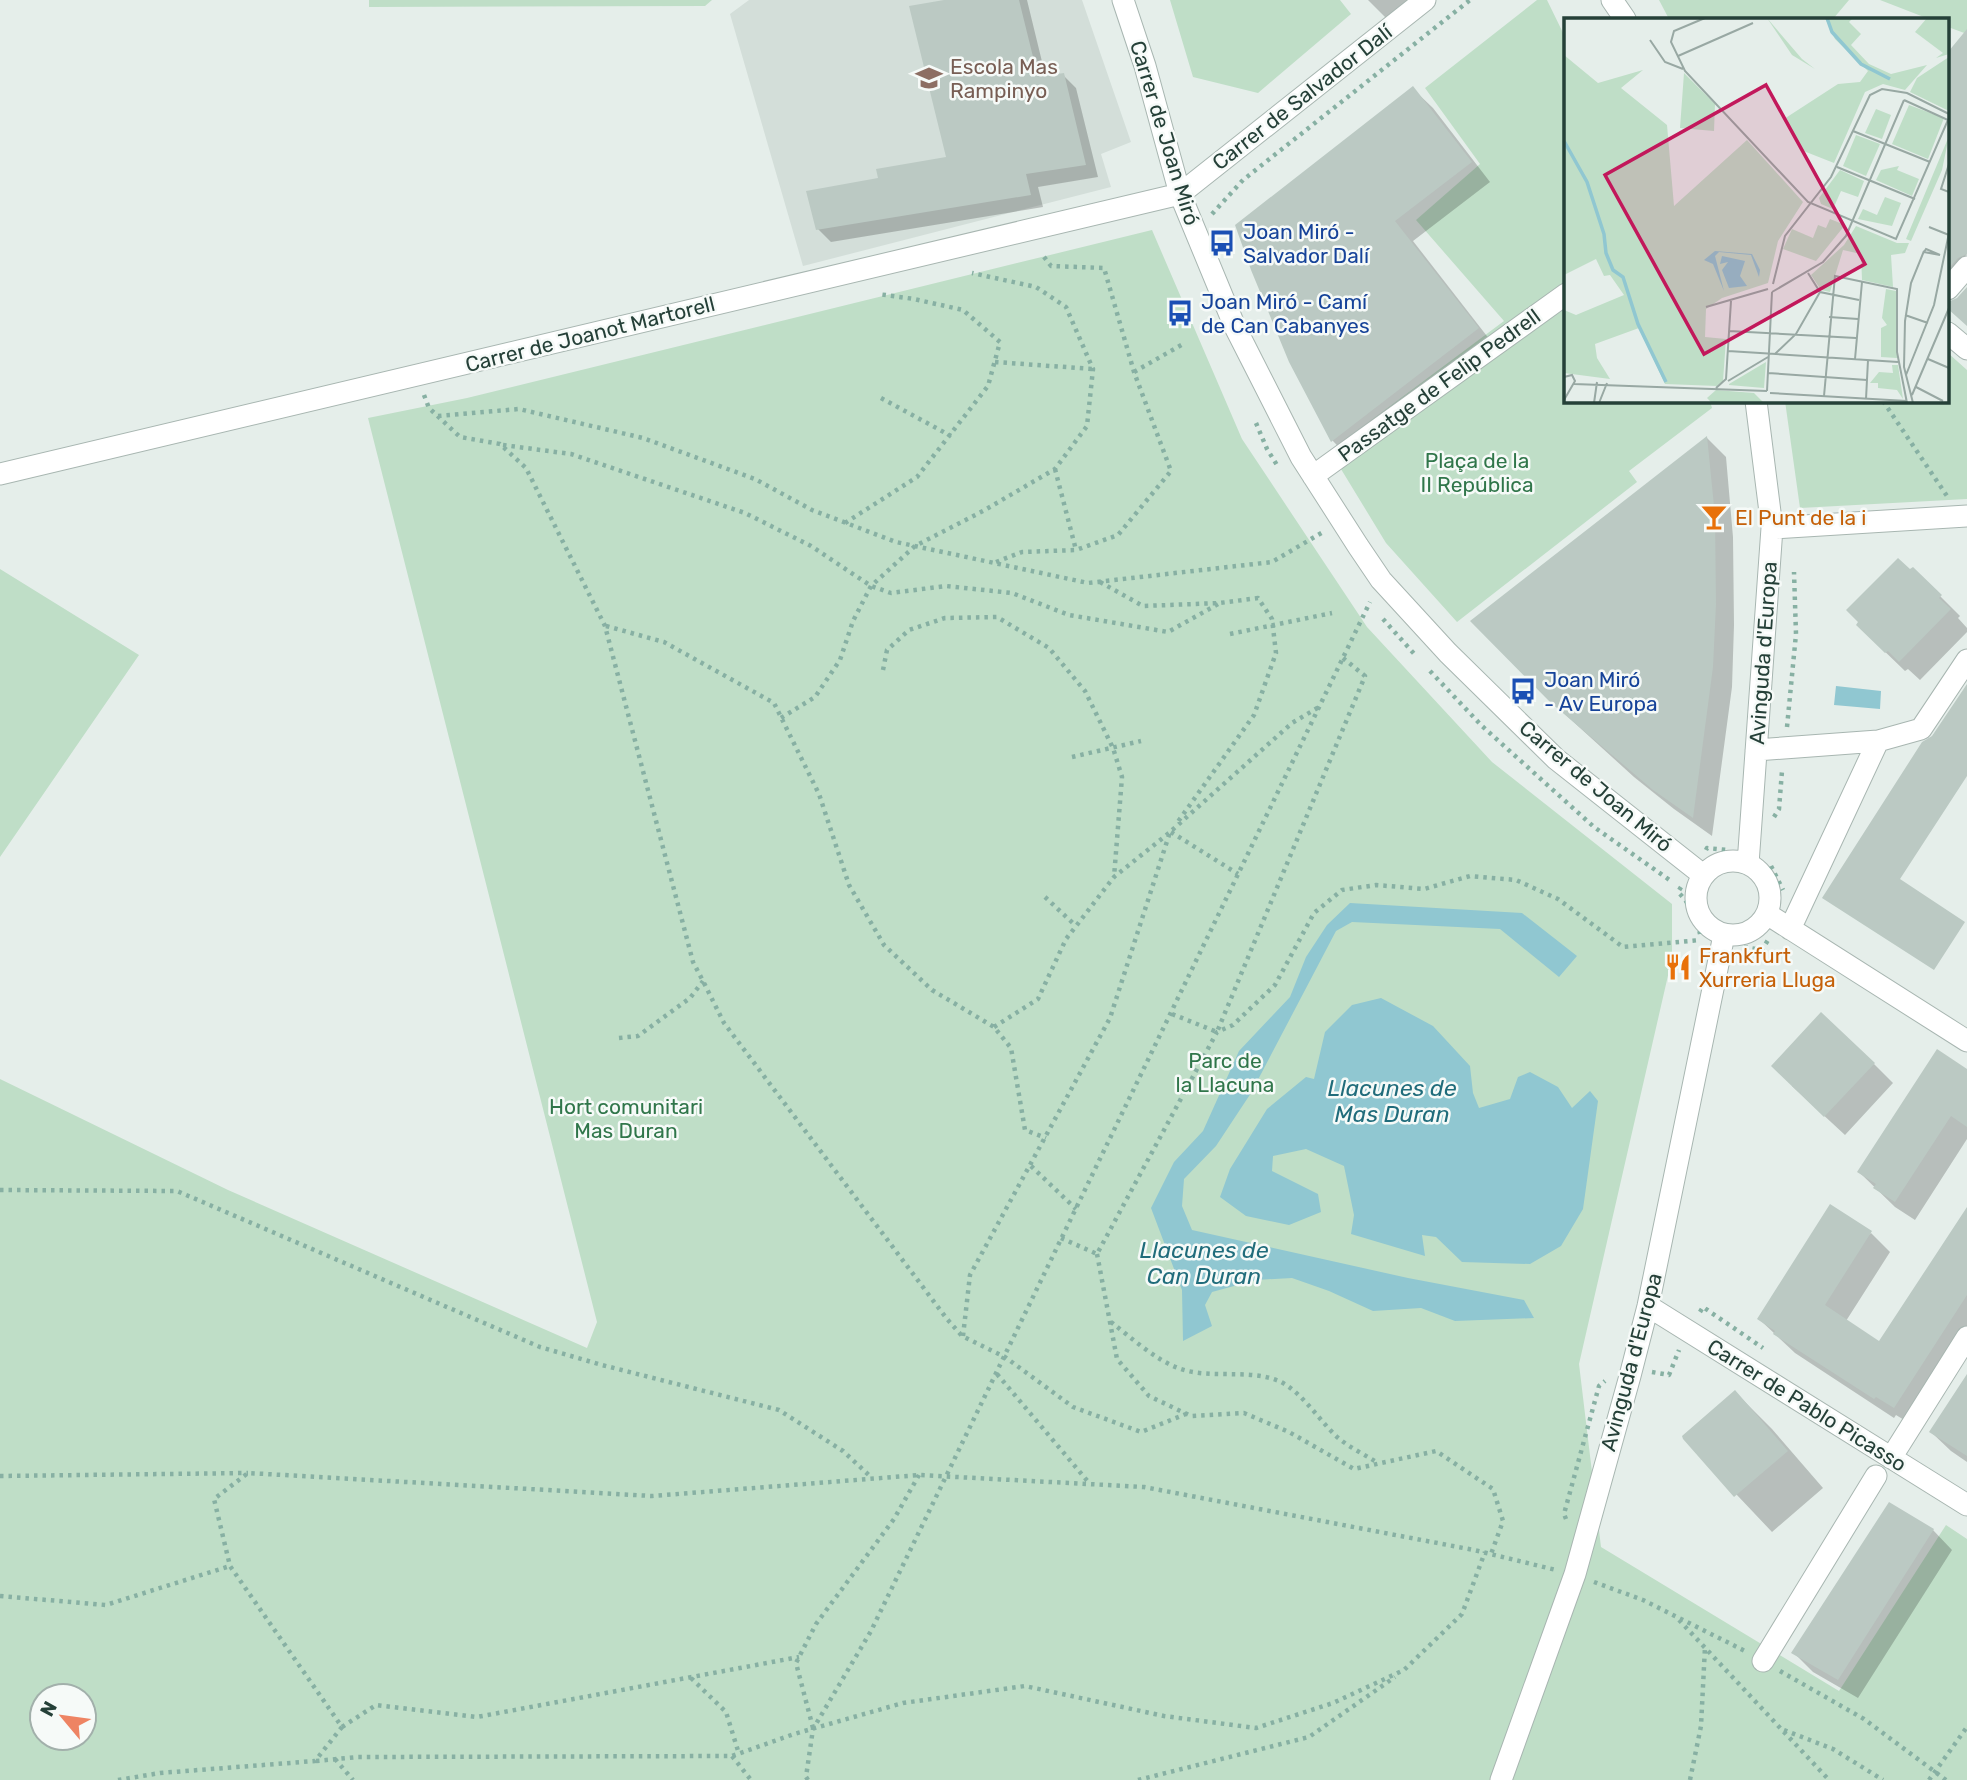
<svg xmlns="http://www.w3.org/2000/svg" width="1967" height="1780" font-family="Rubik,sans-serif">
<rect width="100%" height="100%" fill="#e5eeea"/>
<path fill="#d3ded9" d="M749 0H1082L1131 142 1101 154 1111 187 803 266 730 14Z"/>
<path fill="#bfdec7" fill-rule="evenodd" d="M369 0H712L705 6 369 7Z
M1170 0H1340L1351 14 1258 93 1193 77Z
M1537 0H1547L1566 39V401H1710L1712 408 1629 471 1637 482 1457 622 1386 543 1330 451 1504 321 1416 220 1480 164 1425 88Z
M1659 0H1849L1833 19H1669Z
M1880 0H1967V34L1948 27V19H1929Z
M1152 230 1242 439 1367 627 1492 762 1672 904V958L1579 1364 1601 1547 1839 1691 1946 1525 1967 1539V1780H0V1079L228 1190 587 1348 597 1322 368 418 467 398ZM42 1696H84V1738H42Z
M1948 353 1967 370V499L1800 508 1785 401H1948Z
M0 569 139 655 0 857Z"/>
<path fill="#90c7d1" d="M1836 686 1881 691 1880 709 1834 705Z
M1350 903 1522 913 1577 956 1559 977 1500 929 1352 922 1336 931 1251 1093 1216 1146 1184 1179 1182 1206 1192 1230 1408 1278 1524 1300 1534 1318 1455 1321 1421 1308 1373 1311 1329 1291 1292 1278 1256 1280 1212 1292 1205 1305 1212 1326 1183 1341 1182 1290 1151 1208 1174 1162 1203 1131 1239 1051 1290 997 1306 957 1327 925Z
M1381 998 1433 1026 1470 1066 1473 1093 1479 1108 1510 1099 1518 1077 1530 1072 1558 1087 1572 1108 1590 1091 1598 1101 1583 1209 1561 1246 1530 1264 1462 1262 1436 1237 1422 1235 1425 1256 1351 1234 1354 1215 1344 1166 1306 1149 1273 1156 1272 1171 1318 1194 1321 1212 1289 1225 1246 1216 1220 1197 1230 1169 1267 1109 1306 1077 1314 1079 1325 1032 1352 1005Z"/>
<path fill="#0003" d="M954 0H1027L1046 78 1063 75 1076 88 1098 177 1038 187 1043 207 831 242 818 229 880 180 949 158Z
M1368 0H1415L1391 23Z
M1962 38 1967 42V254L1948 276V54Z
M1413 89 1433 108 1490 182 1413 241 1497 349 1352 461 1333 441 1291 362Z
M1707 438 1726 457 1733 537 1734 625 1732 687 1712 836 1674 809 1634 777 1546 697Z
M1913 569 1960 616 1958 618 1967 628V632L1920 680 1908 669 1905 671 1877 644Z
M1874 1064 1893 1083 1845 1135 1792 1086Z
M1967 1071V1139L1915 1220 1895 1207 1859 1172Z
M1967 1210V1344L1914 1426 1896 1415 1894 1418 1795 1353 1759 1319 1871 1233 1890 1252 1846 1321 1879 1343Z
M1967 1377V1462L1951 1451 1931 1432Z
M1735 1392 1772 1429 1823 1488 1772 1532 1684 1439Z
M1933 1530 1952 1550 1858 1698 1813 1672 1794 1653Z"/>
<path fill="#bbc9c3" d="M944 0H1019L1038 77 1064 73 1086 165 1026 174 1031 195 816 230 806 191 878 178 876 169 946 157 909 6Z
M1967 29V254L1958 258 1948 269V52Z
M1413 86 1472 162 1395 221 1479 328 1331 442 1289 362 1251 270 1235 225Z
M1967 287V326L1948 309V302L1957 298Z
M1707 436 1715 516 1716 604 1713 667 1693 818 1653 790 1550 702 1470 621Z
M1898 558 1910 569 1913 567 1942 595 1939 598 1951 609 1899 662 1888 651 1885 653 1856 625 1858 622 1846 610Z
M1967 684V776L1900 879 1965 922 1934 970 1822 898 1922 742 1932 736Z
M1821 1012 1875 1063 1824 1117 1771 1066Z
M1937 1049 1967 1069V1127L1951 1116 1895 1202 1873 1188 1876 1184 1857 1172Z
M1830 1204 1872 1231 1825 1305 1879 1341 1967 1207V1295L1894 1408 1876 1397 1874 1399 1773 1334 1775 1331 1757 1319Z
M1967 1374V1456L1929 1432Z
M1735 1390 1788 1451 1734 1497 1683 1439 1682 1436Z
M1889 1502 1934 1529 1838 1680 1791 1653Z"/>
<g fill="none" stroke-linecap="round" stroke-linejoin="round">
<g stroke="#a8b6b1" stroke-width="23">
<path id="minor" d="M1123 0 1145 66 1180 194 1235 327 1301 457 1358 546 1381 580 1448 653 1556 759 1703 875
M1612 0 1625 19
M1948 289 1967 267
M1948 333 1967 349
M0 474 1180 194 1425 0
M1313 476 1566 294
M1772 528 1967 516
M1756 750 1878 741 1921 729 1967 660
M1696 898a37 37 0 1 1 74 0a37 37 0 1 1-74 0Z
M1748 864 1772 528 1756 401
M1767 914 1967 1041
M1790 929 1878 741
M1648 1306 1967 1505
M1891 1458 1967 1337
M1763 1661 1876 1476
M1501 1780 1575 1574 1630 1376 1648 1306 1724 935"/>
</g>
<path stroke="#87b0a3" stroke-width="4.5" stroke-dasharray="3.5 5" stroke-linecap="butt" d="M1212 214 1243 180 1470 0
M995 362 1093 369
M1134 372 1183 344
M424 395 429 408 460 437 500 444 526 468 605 626 693 962 703 981 724 1023 947 1319 962 1336 1005 1357 1073 1407 1141 1432 1186 1414
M881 398 951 436
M1883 401 1947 496
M438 416 519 409 643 438 755 479 812 510 896 542 1088 583 1272 562 1323 532
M1256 423 1267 449 1277 465
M503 445 571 454 745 513 811 546 871 586 891 593 946 586 1012 593 1069 615 1168 632 1220 603
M1055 469 1076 550
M845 523 917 477 988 386 1000 342 963 310 914 299 878 294
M996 562 1022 552 1076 550 1118 535 1171 471 1134 372 1104 268 1051 266 1041 253
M1100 582 1143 606 1220 603 1258 598 1272 619 1276 653 1254 715 1177 823
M1383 619 1417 657
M606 626 664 642 774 703 819 794 849 885 884 945 932 990 994 1027 1011 1048 1025 1130 1046 1138
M1230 634 1332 613
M883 670 887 650 909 630 945 618 997 617 1049 648 1085 691 1113 748 1122 777 1114 877
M1430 671 1482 726 1594 827 1671 881
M781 718 815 697 840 660 853 621 871 586 915 546 983 511 1055 469 1087 426 1093 369 1066 307 1036 287 972 273
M1787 727 1796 634 1794 572
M1072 757 1141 741
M1774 817 1779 809 1782 771
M1171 832 1238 874
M1706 850 1707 848 1727 850
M1771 866 1783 890
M1681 887 1678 892C1690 904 1697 918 1700 934
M1045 897 1076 926
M1744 947 1762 950 1768 940
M1172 1014 1217 1032 1365 676 1343 658
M994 1027 1038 999 1066 939 1114 877 1169 833
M619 1038 638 1036 690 998 703 981
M1031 1166 1076 1209
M0 1190 177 1191 540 1347 602 1365 779 1410 843 1451 872 1478
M1061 1238 1097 1254 1217 1032 1233 1025 1275 985 1314 913 1342 890 1376 885 1424 889 1470 876 1516 880 1558 899 1623 947 1700 940
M1097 1254 1117 1359 1149 1396 1191 1416 1244 1413 1289 1432 1354 1469 1436 1451 1493 1489 1503 1521 1491 1554
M1700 1312 1703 1307 1763 1348
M1111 1322C1130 1337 1156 1360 1178 1368 1209 1380 1247 1368 1279 1381 1301 1391 1319 1420 1337 1437 1349 1447 1365 1455 1378 1463
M963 1336 970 1275 1110 1018 1170 832 1292 723 1319 707
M1652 1372 1669 1375 1679 1350
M997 1374 1090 1484
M0 1476 248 1473
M1566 1519 1564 1514 1599 1386 1605 1381
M1594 1582 1643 1600 1745 1651
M0 1596 106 1605 230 1566
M1679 1620 1829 1780
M1780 1671 1864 1719 1946 1780
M691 1678 726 1712 739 1754
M342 1727 376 1705 477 1717 799 1657
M813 1728 796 1663 816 1624 894 1519 919 1475
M1784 1730 1833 1749 1883 1780
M732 1756 751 1780
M335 1759 353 1780
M316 1761 358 1757 732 1756 794 1734 903 1703 1025 1686 1164 1716 1256 1728 1333 1703 1404 1670 1462 1614 1485 1552
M118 1780 160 1773 315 1761 342 1727 230 1566 214 1499 248 1473 652 1496 919 1475 1144 1487 1474 1550 1556 1570
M808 1780 806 1777 813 1729 871 1631 1370 602
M1138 1780 1309 1737 1395 1677
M1690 1780 1701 1726 1705 1647
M1929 1780 1967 1727"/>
<use href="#minor" stroke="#fff" stroke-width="21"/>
</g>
<defs>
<g id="school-bare" transform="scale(2.1)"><path d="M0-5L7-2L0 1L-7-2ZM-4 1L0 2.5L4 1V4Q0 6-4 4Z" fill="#8d6e63" stroke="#f6faf8" stroke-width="2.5" paint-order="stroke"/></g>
<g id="bus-bare" transform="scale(2.1)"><path d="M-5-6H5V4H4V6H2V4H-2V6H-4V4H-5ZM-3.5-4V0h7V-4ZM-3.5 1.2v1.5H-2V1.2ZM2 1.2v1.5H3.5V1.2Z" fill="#1a4fb4" stroke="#f6faf8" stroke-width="2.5" paint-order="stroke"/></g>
<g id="bar-bare" transform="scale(2.1)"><path d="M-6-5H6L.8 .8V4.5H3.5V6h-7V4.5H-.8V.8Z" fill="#e8710a" stroke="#f6faf8" stroke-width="2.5" paint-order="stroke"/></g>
<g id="restaurant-bare" transform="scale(2.1)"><path d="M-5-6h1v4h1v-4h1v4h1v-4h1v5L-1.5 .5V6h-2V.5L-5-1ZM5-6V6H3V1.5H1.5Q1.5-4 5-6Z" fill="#e8710a" stroke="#f6faf8" stroke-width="2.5" paint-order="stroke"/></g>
</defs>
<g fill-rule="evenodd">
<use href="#school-bare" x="929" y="78"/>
<use href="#bus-bare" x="1222" y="243"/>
<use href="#bus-bare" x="1180" y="313"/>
<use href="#bar-bare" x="1714" y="517"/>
<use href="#bus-bare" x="1523" y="691"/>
<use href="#restaurant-bare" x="1678" y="967"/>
</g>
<g text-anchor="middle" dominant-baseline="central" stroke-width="5" stroke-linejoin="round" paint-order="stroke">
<g font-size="21" fill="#785e54" stroke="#f6faf8" text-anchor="start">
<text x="950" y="66">Escola Mas<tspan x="950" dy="24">Rampinyo</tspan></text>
</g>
<g font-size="21" fill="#254038" stroke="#f6faf8">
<text transform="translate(1302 97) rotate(-38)">Carrer de Salvador Dalí</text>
<text transform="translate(1165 133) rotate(73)">Carrer de Joan Miró</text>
<text transform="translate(590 334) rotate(-14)">Carrer de Joanot Martorell</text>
<text transform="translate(1439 385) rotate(-36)">Passatge de Felip Pedrell</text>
<text transform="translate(1763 653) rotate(-86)">Avinguda d'Europa</text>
<text transform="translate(1596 786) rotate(40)">Carrer de Joan Miró</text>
<text transform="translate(1631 1362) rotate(-75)">Avinguda d'Europa</text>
<text transform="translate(1807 1405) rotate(32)">Carrer de Pablo Picasso</text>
</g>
<g font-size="21" fill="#164399" stroke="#f6faf8" text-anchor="start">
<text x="1243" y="231">Joan Miró -<tspan x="1243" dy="24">Salvador Dalí</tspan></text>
<text x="1201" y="301">Joan Miró - Camí<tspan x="1201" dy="24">de Can Cabanyes</tspan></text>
<text x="1544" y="679">Joan Miró<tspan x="1544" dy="24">- Av Europa</tspan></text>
</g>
<g font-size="21" fill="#30764a" stroke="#f6faf8">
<text x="1477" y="460">Plaça de la<tspan x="1477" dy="24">II República</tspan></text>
<text x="1225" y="1060">Parc de<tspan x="1225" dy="24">la Llacuna</tspan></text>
<text x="626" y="1106">Hort comunitari<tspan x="626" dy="24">Mas Duran</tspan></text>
</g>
<g font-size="21" fill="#c56008" stroke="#f6faf8" text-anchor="start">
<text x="1735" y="517">El Punt de la i</text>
<text x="1699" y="955">Frankfurt<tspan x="1699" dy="24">Xurreria Lluga</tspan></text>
</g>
<g font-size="23" font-style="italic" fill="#206c7b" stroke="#f6faf8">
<text x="1392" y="1088">Llacunes de<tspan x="1392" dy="26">Mas Duran</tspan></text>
<text x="1204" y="1250">Llacunes de<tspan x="1204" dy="26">Can Duran</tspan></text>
</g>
</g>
<g transform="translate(1564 18)">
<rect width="385" height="385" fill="#e5eeea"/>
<path d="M203 0 238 41 251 51 228 37ZM261 0H289L285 4 297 16 287 27 305 46 327 56 363 47 341 72 319 66 301 74 270 145 237 132 220 101 274 66 296 64 304 53 271 21ZM363 0H385V36L372 40 379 35 351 14ZM0 37 34 65 79 52 57 70 103 107 110 188 183 122 239 184 214 223 204 265 158 280 142 291 141 319 162 321 159 363 153 368 101 366 75 310 31 326 33 340 46 361 0 355V292L12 297 60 277 46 257 40 258 32 241 0 257ZM385 39V93L346 74 353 60ZM120 55 151 86 150 113 116 110ZM345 87 380 100 364 141 328 126ZM312 91 327 97 318 121 301 115ZM292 117 316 126 302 158 279 148ZM385 118 378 152 347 223 342 221ZM335 148 333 152 355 161 348 178 312 162 317 152ZM276 152 300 163 294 179 277 173 269 191 257 186 255 180ZM321 179 337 185 328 208 294 201 299 191 313 197ZM266 201 281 207 252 243 219 231 228 211 249 220 254 207 262 210ZM292 208 333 225H345L341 235 327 237 329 269 298 262 297 236 279 232 266 274 257 272 247 257 280 227ZM322 271 332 273 333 340 317 339V310L323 307 318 300ZM202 344 200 370 165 367V366ZM328 347H334L339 381 333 372 314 370V365H306L315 354 329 355ZM152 372 190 375 200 385H148L143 380Z" fill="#bfdec7"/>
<path d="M151 233 188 236 196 252 195 259 187 237 155 234 151 238 160 273 149 246 140 242ZM158 238 181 243 176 258 183 268 165 270 158 252 164 244 156 246Z" fill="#90c7d1"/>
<path fill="none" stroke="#90c7d1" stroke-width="3.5" d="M263 0 268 14 297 46 326 61M0 123 23 164 40 216 42 235 49 252 59 259 74 306 102 364"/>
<path fill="none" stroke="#98a8a3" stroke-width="2" d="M141 0 110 13 107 24 121 53 244 184 332 221 384 102 340 82M86 22 101 44 119 51M114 38 189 5M289 113 366 144M385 146 377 171 385 174M273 149 351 181M365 209 385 217M362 231 376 237 360 234ZM244 255 256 274 295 282M209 266 221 218 267 159 306 77 318 71 343 75 385 96M208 274 259 244 282 218 340 82M142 289 204 271M341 297 364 305M265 299 294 301M165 313 292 320M164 333 334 344M211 336 232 316 256 274M291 341 298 264M364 341 385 350M204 355 303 362M342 357 370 287 385 215M0 359 8 357 11 363 0 382M164 363 204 339M10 366 203 373M352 369 379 383M152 370 162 361 167 283M203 373 208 274M206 375 343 383M348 377 385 290M260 378 271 258 333 271V334L343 385M302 381 304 342M30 385 33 364M35 385 43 365M349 385 340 349 341 303 347 265 360 233"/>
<path fill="#c2185b" fill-opacity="0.15" stroke="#c2185b" stroke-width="3.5" d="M202 67 301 246 140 336 41 157Z"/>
<rect width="385" height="385" fill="none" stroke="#254038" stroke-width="3.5"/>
</g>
<g transform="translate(63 1717) rotate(299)"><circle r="33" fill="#f6faf8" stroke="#a2b0ab" stroke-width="2"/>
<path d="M0-5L12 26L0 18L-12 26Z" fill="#ee8463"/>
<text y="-10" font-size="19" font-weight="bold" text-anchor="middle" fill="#254038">N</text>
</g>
</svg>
